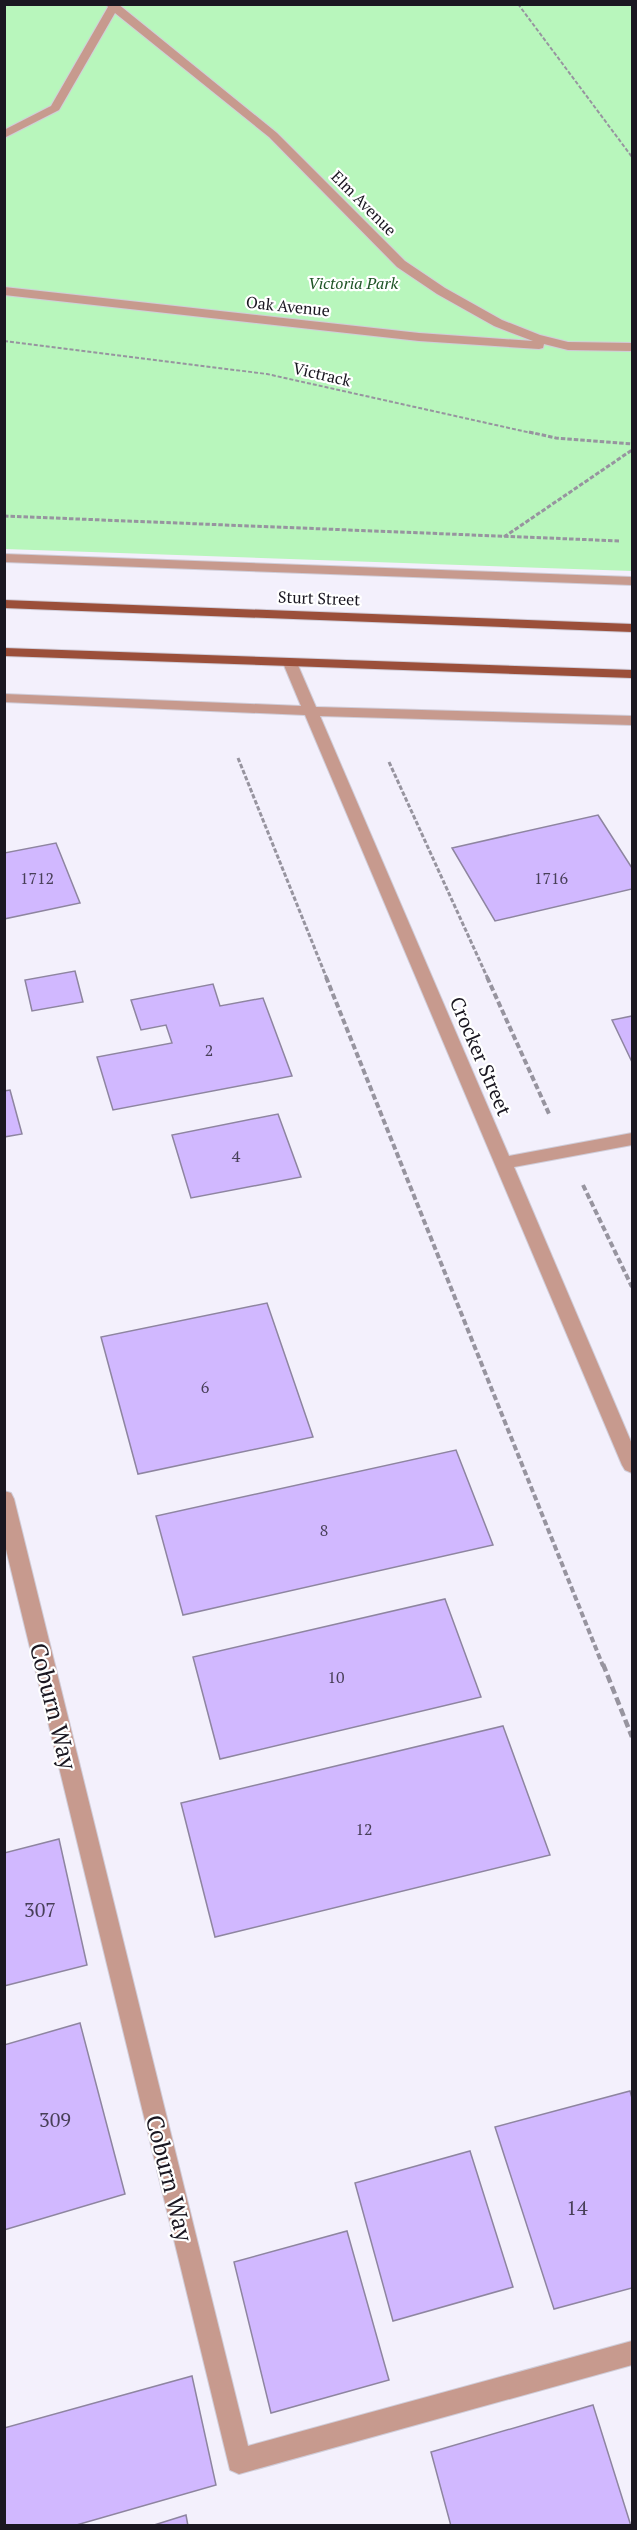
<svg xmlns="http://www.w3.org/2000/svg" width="637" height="2530" font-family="'PT Serif',serif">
<rect width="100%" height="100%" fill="#f3f0fc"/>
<path fill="#b8f6bc" d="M5 5H632V571L5 549Z"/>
<path fill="#d1b8ff" stroke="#8e85a0" stroke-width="1.5" d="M598 815 632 868V889L495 921 452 848Z
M56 843 80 903 4 919V853Z
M75 971 83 1002 32 1011 25 980Z
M213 984 220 1006 263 998 292 1076 113 1110 97 1057 172 1043 166 1025 141 1030 131 1000Z
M632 1016V1062L612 1020Z
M10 1090 22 1134 4 1137V1091Z
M278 1114 301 1177 191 1198 172 1135Z
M267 1303 313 1437 138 1474 101 1337Z
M456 1450 493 1545 183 1615 156 1516Z
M445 1599 481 1697 220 1759 193 1657Z
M503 1726 550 1855 215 1937 181 1803Z
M59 1839 87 1965 4 1986V1853Z
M80 2023 125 2194 4 2230V2045Z
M630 2091 632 2098V2288L554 2309 495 2127Z
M470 2151 513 2287 393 2321 355 2183Z
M347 2231 389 2380 271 2413 234 2262Z
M192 2376 216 2485 73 2526H4V2428Z
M593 2405 631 2526H451L431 2452Z
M186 2515 188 2526H151Z"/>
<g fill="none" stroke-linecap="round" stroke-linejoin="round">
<g stroke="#d0cdd9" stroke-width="2">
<path id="minor" d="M106 4H118L277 133 405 261 445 288 502 320 540 335 568 342 632 343V351L568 350 544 344 543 348 539 349 419 341 4 295V287L419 333 533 341 494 326 437 294 397 267 269 137 115 13 59 110 4 138V130L51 106 108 7Z
M4 554 632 577V585L4 562Z
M290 659 297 663 316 707 632 716V725L320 716 509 1156 632 1133V1145L514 1167 632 1444V1473L625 1470 622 1465 305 715 4 702V694L301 706 283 663Z
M4 1491 11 1493 14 1499 248 2446 632 2341V2365L239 2474 230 2470 4 1541Z"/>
</g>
<g stroke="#d0cdd9" stroke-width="2">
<path id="major" d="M4 600 632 624V632L4 608Z
M4 648 632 670V678L4 656Z"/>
</g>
<path stroke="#97949f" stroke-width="2" stroke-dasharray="4 2" stroke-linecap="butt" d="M518 4 632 157
M4 341 267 374 536 434"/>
<path stroke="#97949f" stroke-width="3" stroke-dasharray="4.5 2" stroke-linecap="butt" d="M529 432 556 438 632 444
M4 516 621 541
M504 537 632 450
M238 758 327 979
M389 762 488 979"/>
<path stroke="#97949f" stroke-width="4" stroke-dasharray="6 3" stroke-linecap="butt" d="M326 977 603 1666
M487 977 550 1116
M583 1185 632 1287"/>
<path stroke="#97949f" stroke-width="4.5" stroke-dasharray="8 4" stroke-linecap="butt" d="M603 1664 632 1737"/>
<use href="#minor" fill="#c79a8e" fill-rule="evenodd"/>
<use href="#major" fill="#9b4f3a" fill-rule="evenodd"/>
</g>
<g text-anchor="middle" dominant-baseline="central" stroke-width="4.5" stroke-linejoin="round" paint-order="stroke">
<g font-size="16" fill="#1a1721" stroke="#fff">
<text transform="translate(364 203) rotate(45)">Elm Avenue</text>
<text transform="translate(288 306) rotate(6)">Oak Avenue</text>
<text transform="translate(322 374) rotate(13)">Victrack</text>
<text transform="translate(319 598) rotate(2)">Sturt Street</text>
</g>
<g font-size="16" font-style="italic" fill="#205527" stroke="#fff">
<text x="353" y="283">Victoria Park</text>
</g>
<g font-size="16" fill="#483f58">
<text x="37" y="878">1712</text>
<text x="551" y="878">1716</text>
<text x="209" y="1050">2</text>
<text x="236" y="1156">4</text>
<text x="205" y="1387">6</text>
<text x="324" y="1530">8</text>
<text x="336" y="1677">10</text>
<text x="364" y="1829">12</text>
</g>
<g font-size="20" fill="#1a1721" stroke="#fff">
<text transform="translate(481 1056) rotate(67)">Crocker Street</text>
</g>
<g font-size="20" fill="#483f58">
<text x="40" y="1909">307</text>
<text x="55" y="2119">309</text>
<text x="577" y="2207">14</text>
</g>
<g font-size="24" fill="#1a1721" stroke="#fff">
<text transform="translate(54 1706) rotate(76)">Coburn Way</text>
<text transform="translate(170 2178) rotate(76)">Coburn Way</text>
</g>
</g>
<rect width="637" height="2530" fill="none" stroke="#1a1721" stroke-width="12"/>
</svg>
